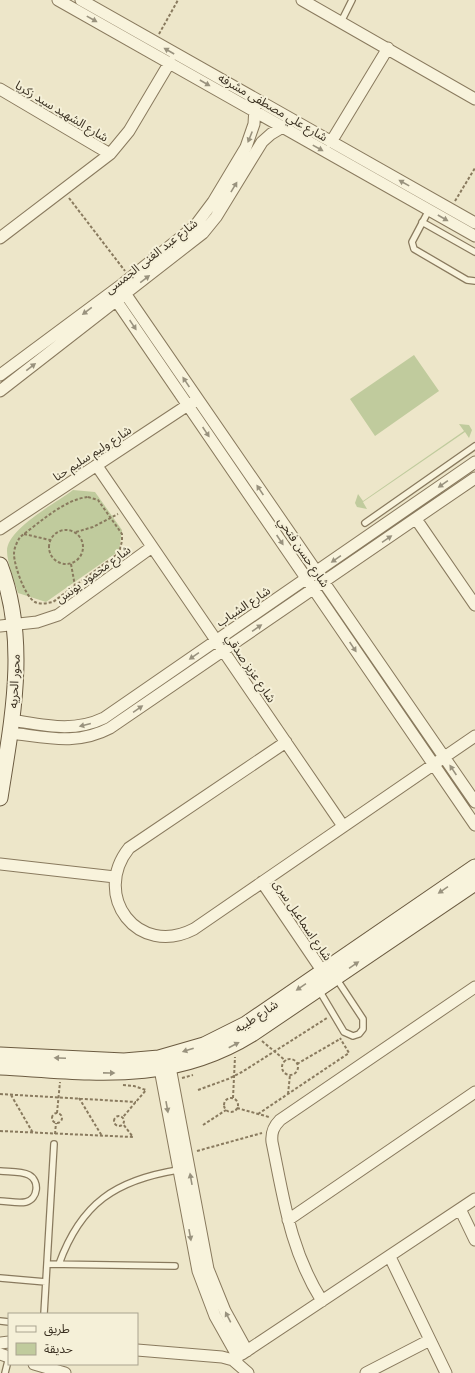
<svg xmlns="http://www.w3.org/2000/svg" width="475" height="1373" font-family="'PT Serif','Noto Sans Arabic',serif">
<rect width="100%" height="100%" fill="#ede6c9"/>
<path fill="#c0cb9d" d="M414 355 439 391 375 436 350 399Z
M459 424 469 425 472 430 469 438 465 432 363 502 367 509 357 507 355 503 358 494 363 501 464 431Z
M73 490 95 492 122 530 119 551 46 602 18 593C15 582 7 563 7 551 7 529 56 503 73 490Z"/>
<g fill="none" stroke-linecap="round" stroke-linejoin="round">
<g stroke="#897a5e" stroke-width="8">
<path id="service" d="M341 22 352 0
M429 210 412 242 414 249 467 280 475 281
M422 222 475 252
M365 523 475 446
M319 990 344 1032 353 1036 359 1034 363 1029V1019L336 978
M0 1171C8 1172 21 1171 29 1175 40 1181 38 1199 26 1202 18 1204 8 1201 0 1201
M47 1264 175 1266
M59 1264C81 1203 116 1180 178 1170
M0 1278 46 1282
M44 1314 54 1144
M0 1321 9 1322
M5 1373 9 1357"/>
</g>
<g stroke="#897a5e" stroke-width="13">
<path id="minor" d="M58 0 475 236
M81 0 475 223
M302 0 475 99
M0 89 110 154
M331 142 388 48
M0 238 110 154 129 131 170 62
M120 286 475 802
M111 293 475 825
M0 375 120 286 195 226 213 202 246 147 254 124 255 106
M0 391 203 233 216 217 262 142 271 134 286 125
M97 466 343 826
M416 519 475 605
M0 529 194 401
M0 626 37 622 58 615 152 547
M11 720C44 725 73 733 104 718L475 462
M10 733C46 737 76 746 110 728L475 478
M286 742 129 848C91 896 138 958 194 929L475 736
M0 864 115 877
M262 882 323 972
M170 1067 208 1269 225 1311 247 1351
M160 1069 198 1271 215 1316 238 1357
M460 1209 475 1240
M288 1220 475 1092
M390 1257 446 1373
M322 1301C290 1250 284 1200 272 1142 271 1133 273 1127 280 1120L475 987
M0 1343 9 1342
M137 1350 222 1357 233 1360 248 1373
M0 1354 9 1357
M242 1354 475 1199
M34 1364 65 1373
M366 1373 430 1340"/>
</g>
<g stroke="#6b5b41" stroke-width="17">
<path id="secondary" d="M0 565C29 641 12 720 0 798
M0 1055 124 1061 159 1058 204 1045 246 1024 475 867
M0 1067C91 1072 170 1085 252 1034L475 883"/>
</g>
<path stroke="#897a5e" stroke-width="2" stroke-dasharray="3 2" stroke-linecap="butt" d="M159 34 178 0
M69 198 125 271
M455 201 475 168
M88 497 98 500 122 534V541L119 553 53 602C47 603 41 605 35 602 25 597 14 565 14 554 14 548 17 542 20 537 39 523 65 499 88 497Z
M49 547a17 17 0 1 1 34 0a17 17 0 1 1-34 0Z
M76 532 93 527 118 514
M24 534 50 540
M71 564 75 586
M262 1041 286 1061
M282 1067a8 8 0 1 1 16 0a8 8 0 1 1-16 0Z
M297 1064 340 1039
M182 1078 193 1075
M123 1085 134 1086 146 1090 123 1117
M198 1090 228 1079 242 1072 327 1018
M0 1094 136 1102
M288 1094 290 1075
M11 1095 33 1133
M79 1098 102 1136
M233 1098 235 1057
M224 1105a7 7 0 1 1 14 0a7 7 0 1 1-14 0Z
M237 1108 269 1117
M52 1118a5 5 0 1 1 10 0a5 5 0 1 1-10 0Z
M57 1113 60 1082
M258 1114 349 1053 340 1038
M114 1121a5 5 0 1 1 10 0a5 5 0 1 1-10 0Z
M203 1125 226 1110
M0 1131 133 1137 123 1124
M55 1134 56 1123
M197 1151 262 1133"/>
<use href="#service" stroke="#f8f3dc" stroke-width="5.5"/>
<use href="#minor" stroke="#f8f3dc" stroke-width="11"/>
<use href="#secondary" stroke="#f8f3dc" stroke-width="15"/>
</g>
<defs><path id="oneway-solid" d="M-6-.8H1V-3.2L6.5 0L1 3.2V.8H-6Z"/></defs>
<g fill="#99927e">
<use href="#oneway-solid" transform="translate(92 19) rotate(29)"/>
<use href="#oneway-solid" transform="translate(169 51) rotate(-150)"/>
<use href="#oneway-solid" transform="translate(205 83) rotate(30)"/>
<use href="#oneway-solid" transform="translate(250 137) rotate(112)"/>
<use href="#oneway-solid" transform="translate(318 148) rotate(29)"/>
<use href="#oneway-solid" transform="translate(404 183) rotate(-151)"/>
<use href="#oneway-solid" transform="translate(234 187) rotate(-59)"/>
<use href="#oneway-solid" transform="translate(443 218) rotate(30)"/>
<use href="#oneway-solid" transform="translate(145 279) rotate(-37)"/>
<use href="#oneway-solid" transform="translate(87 311) rotate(143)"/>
<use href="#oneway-solid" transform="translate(133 325) rotate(56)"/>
<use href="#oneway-solid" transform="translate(31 367) rotate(-38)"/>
<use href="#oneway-solid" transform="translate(186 382) rotate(-124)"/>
<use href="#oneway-solid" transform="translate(206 432) rotate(56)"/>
<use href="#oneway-solid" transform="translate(443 484) rotate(145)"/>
<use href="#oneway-solid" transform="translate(260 490) rotate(-124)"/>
<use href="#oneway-solid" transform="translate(387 539) rotate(-34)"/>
<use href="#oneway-solid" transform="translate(280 540) rotate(56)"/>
<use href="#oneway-solid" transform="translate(336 559) rotate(145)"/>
<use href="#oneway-solid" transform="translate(257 628) rotate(-34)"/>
<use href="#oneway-solid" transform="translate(353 647) rotate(56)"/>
<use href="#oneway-solid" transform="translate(194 656) rotate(145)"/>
<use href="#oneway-solid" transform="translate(138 709) rotate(-35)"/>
<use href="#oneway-solid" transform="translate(85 725) rotate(166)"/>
<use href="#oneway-solid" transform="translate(453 770) rotate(-124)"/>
<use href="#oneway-solid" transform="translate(443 890) rotate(146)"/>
<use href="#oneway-solid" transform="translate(354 965) rotate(-34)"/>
<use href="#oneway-solid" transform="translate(301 987) rotate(146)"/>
<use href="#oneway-solid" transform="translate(234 1045) rotate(-28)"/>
<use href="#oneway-solid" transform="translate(188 1050) rotate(162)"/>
<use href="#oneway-solid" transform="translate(60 1058) rotate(-177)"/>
<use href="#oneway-solid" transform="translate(109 1073) rotate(1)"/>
<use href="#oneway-solid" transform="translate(167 1107) rotate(80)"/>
<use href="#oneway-solid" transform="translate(191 1179) rotate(-100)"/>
<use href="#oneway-solid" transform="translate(190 1235) rotate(80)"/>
<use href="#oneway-solid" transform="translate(228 1317) rotate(-117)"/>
</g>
<g text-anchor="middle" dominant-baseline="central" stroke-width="4" stroke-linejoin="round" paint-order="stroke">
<g font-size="12" fill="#3a3021" stroke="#f5f0d8">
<text transform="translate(273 107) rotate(30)">شارع علي مصطفى مشرفه</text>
<text transform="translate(62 111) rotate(31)">شارع الشهيد سيد زكريا</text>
<text transform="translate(151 256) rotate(-38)">شارع عبد الغنى الجمسى</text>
<text transform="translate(92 453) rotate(-33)">شارع وليم سليم حنا</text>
<text transform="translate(304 552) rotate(56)">شارع حسن فتحي</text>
<text transform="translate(93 574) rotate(-36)">شارع محمود يونس</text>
<text transform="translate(243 606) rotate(-34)">شارع الشباب</text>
<text transform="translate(251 668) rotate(56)">شارع عزيز صدقي</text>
<text transform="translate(14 681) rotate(-87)">محور الحريه</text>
<text transform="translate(303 920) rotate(56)">شارع اسماعيل سرى</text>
<text transform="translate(256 1016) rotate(-33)">شارع طيبه</text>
</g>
</g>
<rect x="8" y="1313" width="130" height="52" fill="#f5f0d8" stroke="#aaa38f"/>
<rect x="16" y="1326" width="20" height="6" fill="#f8f3dc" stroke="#aaa38f"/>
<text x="44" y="1333" font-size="12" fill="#3a3021">طريق</text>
<rect x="16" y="1343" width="20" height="12" fill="#c0cb9d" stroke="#aaa38f"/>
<text x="44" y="1353" font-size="12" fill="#3a3021">حديقة</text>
</svg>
